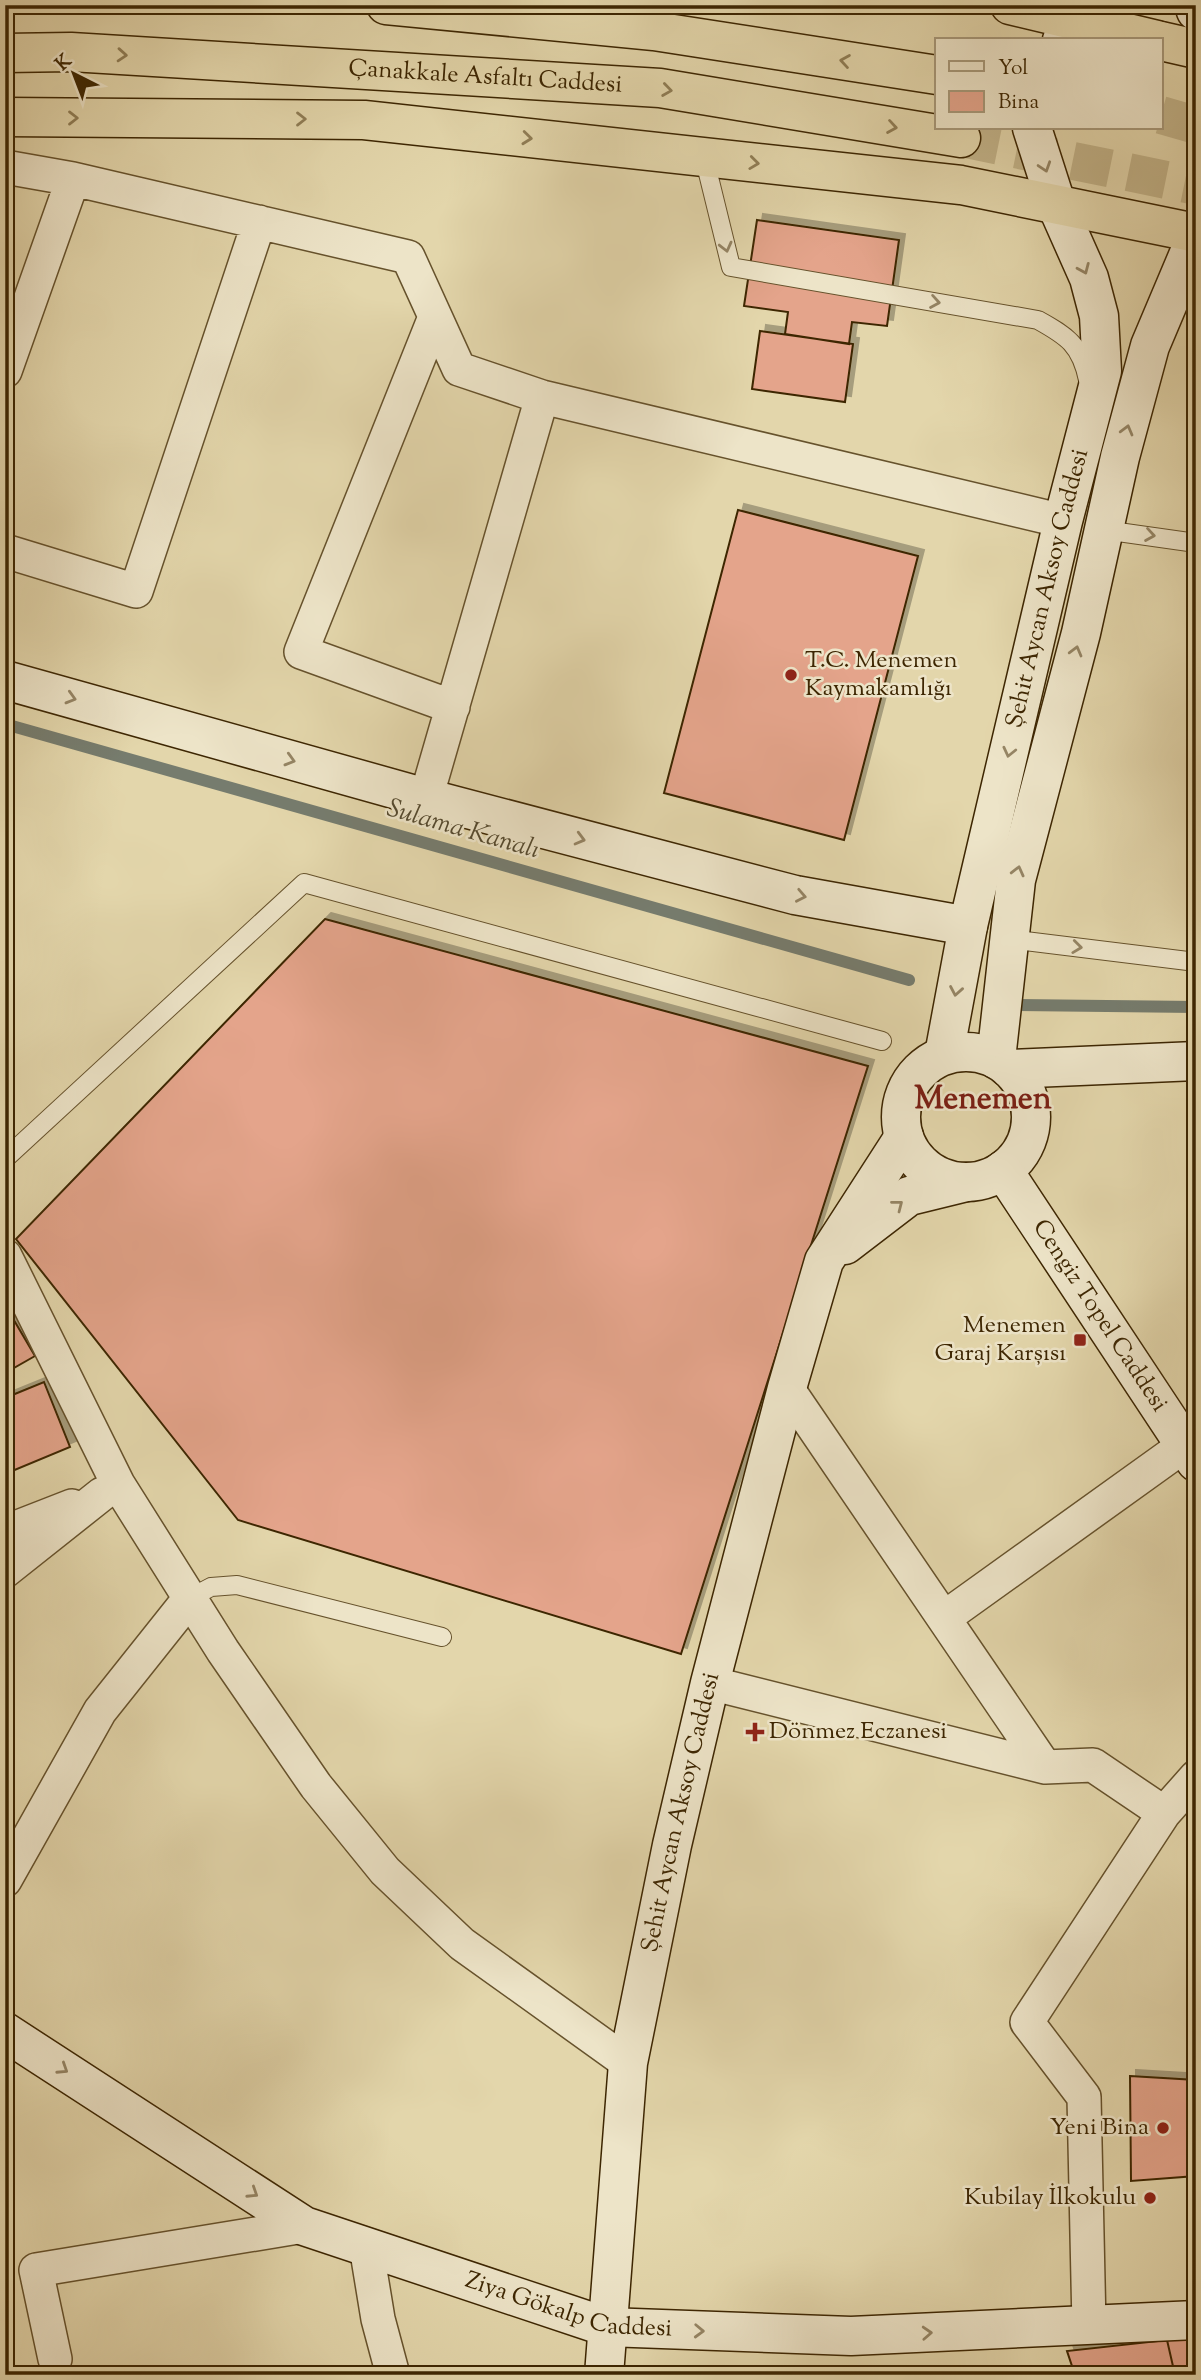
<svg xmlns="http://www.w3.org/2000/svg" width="1201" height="2380" font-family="'Sorts Mill Goudy',serif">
<defs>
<filter id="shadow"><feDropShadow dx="6" dy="-6" stdDeviation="0" flood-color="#0004"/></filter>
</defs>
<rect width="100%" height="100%" fill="#e3d6ab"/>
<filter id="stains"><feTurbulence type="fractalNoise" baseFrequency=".00286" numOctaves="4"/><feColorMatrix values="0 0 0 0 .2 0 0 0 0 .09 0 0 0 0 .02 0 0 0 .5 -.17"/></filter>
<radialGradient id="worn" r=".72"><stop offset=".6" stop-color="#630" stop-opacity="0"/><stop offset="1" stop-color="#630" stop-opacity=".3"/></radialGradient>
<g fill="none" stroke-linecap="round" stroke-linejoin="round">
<path stroke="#767c6e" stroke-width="12" d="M5 724 909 980
M1018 1005 1196 1007"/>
</g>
<path fill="#e4a48b" stroke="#3d2602" stroke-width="2" filter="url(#shadow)" d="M757 220 899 240 887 326 852 322 849 344 785 334 788 312 744 306Z
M760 331 853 344 845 402 752 389Z
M738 510 918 556 844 840 664 793Z
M325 919 868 1066 681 1654 238 1520 16 1239Z
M5 1305 35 1356 5 1373Z
M44 1382 70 1447 5 1474V1398Z
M1130 2076 1196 2080V2176L1131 2181Z
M1196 2337V2375H1175L1167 2340Z
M1167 2340 1175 2375H1075L1067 2351Z"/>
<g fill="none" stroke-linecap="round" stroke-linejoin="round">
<path stroke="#c2b389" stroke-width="38" stroke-dasharray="38 19" stroke-linecap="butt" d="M1161 115 1196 125
M961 138 1196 186"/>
<g stroke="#66522c" stroke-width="20">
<path id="lane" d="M704 157 731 267 1038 320C1067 336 1081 345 1088 380
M1104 530 1196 543
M1009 939 1196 962
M5 1159 304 883 882 1041
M190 1598 211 1587 237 1585 442 1637"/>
</g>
<g stroke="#66522c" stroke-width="36">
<path id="street" d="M5 167 73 179 408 257 459 369 542 397 1063 521
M435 317 301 652 453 707
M5 371 73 179
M5 551 136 591 259 222
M426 798 542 397
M5 1256 118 1484 223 1651 316 1786 385 1871 462 1944 628 2063
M787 1388 1045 1767
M5 1532 72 1506
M5 1571 102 1494
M944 1618 1185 1445
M710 1683 1045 1767 1093 1765 1164 1813
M5 1880 100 1711 190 1598
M366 2246 378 2319 393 2375
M1089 2326 1084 2097 1027 2022 1164 1813 1196 1777
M55 2359 36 2270 304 2226"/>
</g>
<g stroke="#3d2602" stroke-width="41">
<g id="secondary">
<path d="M1194 5 1196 11"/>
<path d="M1062 40 1081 22 1106 5"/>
<path d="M5 680 426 798 795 895 968 926"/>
<circle cx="966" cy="1117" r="65"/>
<path id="s1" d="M944 1055 968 926 1063 521 1102 371 1099 316 1089 278 1057 206 1032 128"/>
<path d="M996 1059 1016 880 1081 633 1120 457 1150 346 1196 237"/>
<path d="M1010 1069 1196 1061"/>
<path id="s2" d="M1003 1170 1196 1462"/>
<path d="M845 1245 909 1196 966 1182"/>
<path id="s3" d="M5 2032 304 2226 607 2327 851 2336 1196 2320"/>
<path id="s4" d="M604 2375 628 2063 672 1845 710 1683 787 1388 824 1261 904 1137"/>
</g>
</g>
<g stroke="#3d2602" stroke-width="41">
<g id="highway">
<path d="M386 5 654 31 937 75"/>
<path d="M1010 5 1157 40"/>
<path d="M1161 41 1196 49"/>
<path id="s5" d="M5 53 71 52 660 88 961 138"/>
<path d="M5 117 364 120 961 185 1196 233"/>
</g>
</g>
<use href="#lane" stroke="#ede4c8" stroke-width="18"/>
<use href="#street" stroke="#ede4c8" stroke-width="33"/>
<use href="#secondary" stroke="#ede4c8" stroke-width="38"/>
<use href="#highway" stroke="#e3d6ab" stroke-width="38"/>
</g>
<defs><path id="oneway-chevron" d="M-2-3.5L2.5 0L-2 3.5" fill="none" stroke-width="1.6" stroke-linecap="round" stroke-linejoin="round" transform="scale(1.75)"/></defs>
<g stroke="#907e56">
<use href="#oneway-chevron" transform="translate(122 55) rotate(4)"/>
<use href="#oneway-chevron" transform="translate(845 61) rotate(-171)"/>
<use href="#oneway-chevron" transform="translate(667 90) rotate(8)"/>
<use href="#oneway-chevron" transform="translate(73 118)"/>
<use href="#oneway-chevron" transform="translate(301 119)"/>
<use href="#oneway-chevron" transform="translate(892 127) rotate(9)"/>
<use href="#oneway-chevron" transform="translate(527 138) rotate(6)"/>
<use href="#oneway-chevron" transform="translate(754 163) rotate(7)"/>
</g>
<g stroke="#958565">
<use href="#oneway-chevron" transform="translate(1045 167) rotate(72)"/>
<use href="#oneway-chevron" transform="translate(726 247) rotate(76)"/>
<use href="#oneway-chevron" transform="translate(1084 269) rotate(67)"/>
<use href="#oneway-chevron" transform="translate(935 302) rotate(10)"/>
<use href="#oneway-chevron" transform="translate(1127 430) rotate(-75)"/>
<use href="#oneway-chevron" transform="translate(1150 535) rotate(9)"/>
<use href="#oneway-chevron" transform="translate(1076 651) rotate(-75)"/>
<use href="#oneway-chevron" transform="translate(71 698) rotate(16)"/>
<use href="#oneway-chevron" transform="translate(1009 752) rotate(103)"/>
<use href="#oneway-chevron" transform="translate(290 760) rotate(16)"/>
<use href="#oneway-chevron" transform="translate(580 839) rotate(15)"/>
<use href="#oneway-chevron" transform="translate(1018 871) rotate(-76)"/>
<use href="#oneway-chevron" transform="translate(801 896) rotate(11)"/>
<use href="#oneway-chevron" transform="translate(1077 947) rotate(7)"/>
<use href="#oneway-chevron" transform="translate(956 991) rotate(100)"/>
<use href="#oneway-chevron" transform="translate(898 1205) rotate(-38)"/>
<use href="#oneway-chevron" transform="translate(63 2069) rotate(33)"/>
<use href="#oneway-chevron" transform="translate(253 2193) rotate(33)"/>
<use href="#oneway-chevron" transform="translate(699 2331) rotate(2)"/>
<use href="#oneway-chevron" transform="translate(927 2333) rotate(-3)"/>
</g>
<g fill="#8f2418" stroke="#ede4c8" stroke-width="2.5">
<circle cx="791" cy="675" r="7"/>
<rect x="1073" y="1333" width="14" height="14" rx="3.5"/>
<path d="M751.5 1721.5h7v7h7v7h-7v7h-7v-7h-7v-7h7z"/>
<circle cx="1163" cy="2128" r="7"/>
<circle cx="1150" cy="2198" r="7"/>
</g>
<g text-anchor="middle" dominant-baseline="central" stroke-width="5" stroke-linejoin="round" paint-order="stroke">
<g font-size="24" fill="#3d2602" stroke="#ede4c8">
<text stroke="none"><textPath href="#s5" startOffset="481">Çanakkale Asfaltı Caddesi</textPath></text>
<text stroke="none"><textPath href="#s1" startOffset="478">Şehit Aycan Aksoy Caddesi</textPath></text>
<text stroke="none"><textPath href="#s2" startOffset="175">Cengiz Topel Caddesi</textPath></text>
<text stroke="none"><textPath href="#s4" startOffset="569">Şehit Aycan Aksoy Caddesi</textPath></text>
<text stroke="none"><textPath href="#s3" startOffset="634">Ziya Gökalp Caddesi</textPath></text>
</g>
<g font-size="24" fill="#3d2602" stroke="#ede4c8" text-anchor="end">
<text x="805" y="661" text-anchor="start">T.C. Menemen<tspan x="805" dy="28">Kaymakamlığı</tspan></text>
<text x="1066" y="1326">Menemen<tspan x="1066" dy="28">Garaj Karşısı</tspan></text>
<text x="769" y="1732" text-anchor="start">Dönmez Eczanesi</text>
<text x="1149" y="2128">Yeni Bina</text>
<text x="1136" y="2198">Kubilay İlkokulu</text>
</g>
<g font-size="26" font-style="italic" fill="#554a2f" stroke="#ede4c8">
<text transform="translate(463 830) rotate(16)">Sulama Kanalı</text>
</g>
<g font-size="32" font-weight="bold" fill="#7a1f14" stroke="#ede4c8">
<text x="983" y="1100">Menemen</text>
</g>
</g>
<rect width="1201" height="2380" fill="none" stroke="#e3d6ab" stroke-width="28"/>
<rect x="7" y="7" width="1187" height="2366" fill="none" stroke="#3d2602" stroke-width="3.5"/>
<rect x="14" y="14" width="1173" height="2352" fill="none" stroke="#3d2602" stroke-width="2"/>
<rect x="935" y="38" width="228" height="91" fill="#ede4c8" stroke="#a79879" stroke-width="2"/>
<rect x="949" y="61" width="35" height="10" fill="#ede4c8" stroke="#a79879" stroke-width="2"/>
<text x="998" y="74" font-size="21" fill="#3d2602">Yol</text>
<rect x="949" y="91" width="35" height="21" fill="#e4a48b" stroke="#a79879" stroke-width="2"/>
<text x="998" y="108" font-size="21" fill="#3d2602">Bina</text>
<g transform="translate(74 74) rotate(318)" stroke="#ede4c8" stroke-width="5" paint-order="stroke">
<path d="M0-5L12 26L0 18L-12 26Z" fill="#3d2602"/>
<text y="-10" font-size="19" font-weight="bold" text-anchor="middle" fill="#3d2602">K</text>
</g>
<rect width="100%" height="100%" filter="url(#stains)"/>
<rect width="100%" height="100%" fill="url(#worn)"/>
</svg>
